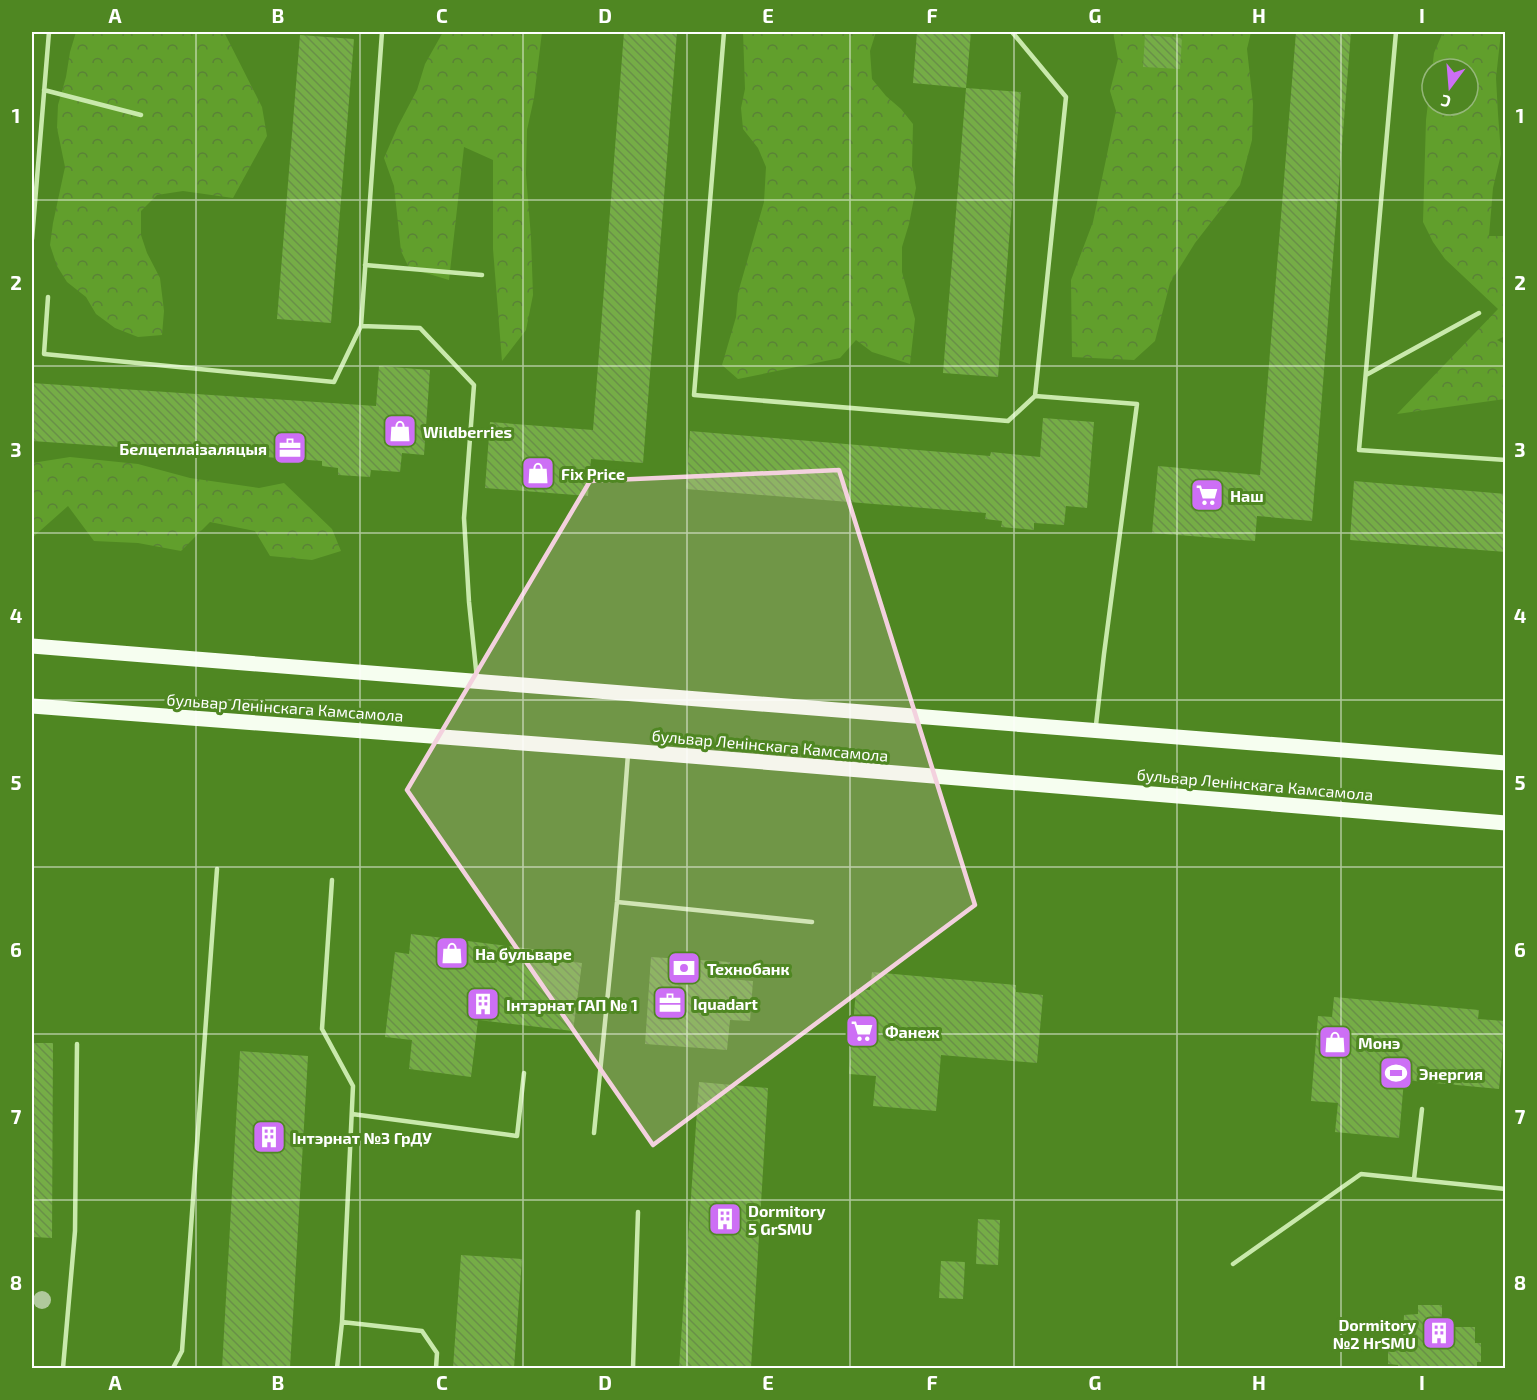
<svg xmlns="http://www.w3.org/2000/svg" width="1537" height="1400" font-family="'Exo 2',sans-serif">
<defs>
<pattern id="forest-crowns" width="20" height="18" patternUnits="userSpaceOnUse" patternTransform="scale(1.5)"><rect width="20" height="18" fill="#619f2c"/><path d="M2 6a3 3 0 1 1 6 0M12 15a3 3 0 1 1 6 0" fill="none" stroke="#5a8237"/></pattern>
<pattern id="building-back-hatch" width="6" height="6" patternUnits="userSpaceOnUse" patternTransform="scale(1.5)"><rect width="6" height="6" fill="#75ad46"/><path d="M-1 5l2 2M0 0l6 6M5-1l2 2" fill="none" stroke="#699048"/></pattern>
</defs>
<rect width="100%" height="100%" fill="#4f8722"/>
<path fill="url(#forest-crowns)" fill-rule="evenodd" d="M76 32H224L262 107 267 136 233 198 183 191 157 195 141 211V235L147 253 160 278 164 311 162 335 138 337 115 328 96 314 86 297 67 282 57 266 50 245 53 223 65 167 57 128 58 105 66 77 70 52Z
M443 32H542L534 98 527 130 526 174 531 238 533 295 526 330 502 361 493 249V160L464 147 449 280 409 268 401 251 394 186 384 158 398 126 417 90 425 64Z
M743 32H876L870 51 872 79 886 96 901 109 913 124 912 166 916 188 909 224 902 247V272L915 319 910 364 872 352 856 340 840 358 738 379 722 365 736 317 738 293 764 202 766 167 758 148 743 129 741 108 745 89Z
M1113 32H1251L1247 49 1253 104 1252 140 1240 185 1195 243 1170 283 1155 341 1134 360 1072 357 1071 280 1093 222 1116 111 1110 91 1118 59Z
M1443 32H1501L1496 78 1498 114 1501 154 1493 188 1489 236H1505V336L1497 340 1505 344V399L1397 414 1498 309 1445 259 1433 242 1423 222 1426 120 1434 53ZM1432 69H1468V105H1432Z
M70 457 138 464 190 478 259 488 284 483 332 529 341 551 312 560 270 556 255 531 210 522 181 551 138 543 94 541 68 506 32 538V463Z"/>
<path fill="url(#building-back-hatch)" d="M624 32H677L643 463 591 459 588 496 485 488 490 422 593 430Z
M917 32H971L966 88 913 83Z
M1296 32H1351L1312 521 1257 516 1255 541 1152 533 1158 466 1260 475Z
M300 35 354 39 331 323 277 319Z
M1145 35 1182 38 1180 69 1143 67Z
M966 88 1021 92 998 377 943 373Z
M379 366 430 370 424 455 402 453 400 472 371 470 370 477 338 475V468L322 466V461L32 441V383L376 406Z
M1043 418 1094 422 1087 508 1066 506 1064 525 1034 523V530L1001 527 1002 521 985 519 986 513 686 489 690 431 990 456 991 452 1040 457Z
M1354 481 1506 494V552L1350 540Z
M411 934 556 952 555 960 582 963 573 1031 478 1020 471 1077 409 1069 412 1040 385 1037 395 952 409 954Z
M651 957 730 962 729 979 753 981 750 1021 730 1020 727 1050 645 1044Z
M872 972 1016 985V992L1043 995 1037 1063 941 1055 936 1111 873 1106 876 1076 849 1074 856 989 870 990Z
M1334 997 1479 1010 1478 1019 1505 1021 1499 1089 1404 1080 1399 1138 1335 1132 1338 1103 1311 1101 1318 1016 1332 1017Z
M32 1043H53L52 1238 32 1237Z
M240 1051 308 1056 290 1368H222Z
M699 1082 768 1088 751 1368H679Z
M978 1219 1000 1220 998 1265 976 1264Z
M461 1255 522 1259 514 1368H453Z
M941 1261 965 1262 963 1299 939 1298Z
M1418 1305H1442V1327H1475V1343H1481V1362H1477V1368H1398V1365L1388 1364V1338L1403 1339 1404 1315 1418 1314Z"/>
<g fill="none" stroke-linecap="round" stroke-linejoin="round">
<path stroke="#c9e9ac" stroke-width="4.5" d="M724 32 694 395 1008 421 1035 396 1066 97 1012 32
M1396 32 1359 450 1506 460
M44 90 141 115
M32 239 49 32
M365 265 482 275
M48 297 44 354 334 382 361 326 382 32
M361 326 420 328 474 385 464 518 469 602 477 679
M1366 375 1479 313
M1035 396 1137 404 1104 654 1096 725
M332 880 322 1029 353 1086 342 1322 337 1368
M617 902 812 922
M352 1114 517 1136 524 1073
M594 1133 617 902 628 754
M1414 1179 1422 1109
M1233 1264 1361 1174 1506 1189
M342 1322 422 1331 437 1353 436 1368
M63 1368 75 1231 77 1044
M173 1368 182 1351 217 869
M633 1368 638 1212"/>
<path stroke="#f6fef0" stroke-width="15" d="M32 646C523 686 1014 721 1506 763
M32 706 629 751 1506 823"/>
</g>
<circle fill="#b0c99c" cx="42" cy="1300" r="9"/>
<path fill="#f3d1de" fill-opacity="0.2" stroke="#f3d1de" stroke-width="4.5" stroke-linejoin="round" d="M839 470 975 905 653 1145 407 790 590 481Z"/>
<path fill="none" stroke="#fff" stroke-width="1.5" stroke-opacity="0.55" d="M196 32V1368M360 32V1368M523 32V1368M687 32V1368M850 32V1368M1014 32V1368M1177 32V1368M1341 32V1368M32 200H1506M32 366H1506M32 533H1506M32 700H1506M32 867H1506M32 1034H1506M32 1200H1506"/>
<defs>
<g id="shop-square" transform="scale(1.725)"><rect x="-9" y="-9" width="18" height="18" rx="4" fill="#cd6ff5" stroke="#4f8722"/><path d="M-5-2.5h2.3a2.7 3.5 0 0 1 5.4 0H5L5.5 6h-11ZM-1.5-2.5h3a1.5 2.3 0 0 0-3 0Z" fill="#fff"/></g>
<g id="office-square" transform="scale(1.725)"><rect x="-9" y="-9" width="18" height="18" rx="4" fill="#cd6ff5" stroke="#4f8722"/><path d="M-6-3h4V-5.5h4V-3h4V5H-6ZM-1-4.5V-3h2v-1.5ZM-6 0V1H6V0Z" fill="#fff"/></g>
<g id="supermarket-square" transform="scale(1.725)"><rect x="-9" y="-9" width="18" height="18" rx="4" fill="#cd6ff5" stroke="#4f8722"/><path d="M-6-5.5h2.5l.6 2H6L4.5 2H-2.5L-4.4-4H-6ZM-1.5 3.2a1.3 1.3 0 1 0 .1 0ZM3 3.2a1.3 1.3 0 1 0 .1 0Z" fill="#fff"/></g>
<g id="bank-square" transform="scale(1.725)"><rect x="-9" y="-9" width="18" height="18" rx="4" fill="#cd6ff5" stroke="#4f8722"/><path d="M-6-4H6V4H-6ZM0-2.3a2.3 2.3 0 1 0 0 4.6a2.3 2.3 0 1 0 0-4.6Z" fill="#fff"/></g>
<g id="building-square" transform="scale(1.725)"><rect x="-9" y="-9" width="18" height="18" rx="4" fill="#cd6ff5" stroke="#4f8722"/><path d="M-4-6H4V6H1V3H-1V6H-4ZM-2.5-4.3h1.7v1.8h-1.7ZM.8-4.3h1.7v1.8H.8ZM-2.5-1h1.7V.8h-1.7ZM.8-1h1.7V.8H.8Z" fill="#fff"/></g>
<g id="stadium-square" transform="scale(1.725)"><rect x="-9" y="-9" width="18" height="18" rx="4" fill="#cd6ff5" stroke="#4f8722"/><path d="M0-5a6.5 5 0 1 0 0 10a6.5 5 0 1 0 0-10ZM-3.5-1.8h7v3.6h-7Z" fill="#fff"/></g>
</defs>
<g fill-rule="evenodd">
<use href="#shop-square" x="400" y="431"/>
<use href="#office-square" x="290" y="448"/>
<use href="#shop-square" x="538" y="473"/>
<use href="#supermarket-square" x="1207" y="495"/>
<use href="#shop-square" x="452" y="953"/>
<use href="#bank-square" x="684" y="968"/>
<use href="#office-square" x="670" y="1003"/>
<use href="#building-square" x="483" y="1004"/>
<use href="#supermarket-square" x="862" y="1031"/>
<use href="#shop-square" x="1335" y="1042"/>
<use href="#stadium-square" x="1396" y="1073"/>
<use href="#building-square" x="269" y="1137"/>
<use href="#building-square" x="725" y="1219"/>
<use href="#building-square" x="1439" y="1333"/>
</g>
<g text-anchor="middle" dominant-baseline="central" stroke-width="6" stroke-linejoin="round" paint-order="stroke">
<g font-size="16" font-weight="bold" fill="#fff" stroke="#4f8722" text-anchor="start">
<text x="423" y="431">Wildberries</text>
<text x="267" y="448" text-anchor="end">Белцеплаізаляцыя</text>
<text x="561" y="473">Fix Price</text>
<text x="1230" y="495">Наш</text>
<text x="475" y="953">На бульваре</text>
<text x="707" y="968">Технобанк</text>
<text x="693" y="1003">Iquadart</text>
<text x="506" y="1004">Інтэрнат ГАП № 1</text>
<text x="885" y="1031">Фанеж</text>
<text x="1358" y="1042">Монэ</text>
<text x="1419" y="1073">Энергия</text>
<text x="292" y="1137">Інтэрнат №3 ГрДУ</text>
<text x="748" y="1210">Dormitory<tspan x="748" dy="18">5 GrSMU</tspan></text>
<text x="1416" y="1324" text-anchor="end">Dormitory<tspan x="1416" dy="18">№2 HrSMU</tspan></text>
</g>
<g font-size="16" fill="#fff" stroke="#4f8722">
<text transform="translate(285 707) rotate(4)">бульвар Ленінскага Камсамола</text>
<text transform="translate(770 745) rotate(5)">бульвар Ленінскага Камсамола</text>
<text transform="translate(1255 784) rotate(5)">бульвар Ленінскага Камсамола</text>
</g>
</g>
<rect width="1537" height="1400" fill="none" stroke="#4f8722" stroke-width="66"/>
<g transform="translate(1450 87) rotate(196)"><circle r="28" fill="#4f8722" stroke="#95b77a" stroke-width="1.5"/>
<path d="M0-4.5L10 22L0 15L-10 22Z" fill="#cd6ff5"/>
<text y="-9" font-size="16" font-weight="bold" text-anchor="middle" fill="#ffffff">С</text>
</g>
<rect x="33" y="33" width="1471" height="1334" fill="none" stroke="#fff" stroke-width="2"/>
<g font-size="20" text-anchor="middle" font-weight="bold" fill="#fff">
<text x="115" y="23">A</text>
<text x="278" y="23">B</text>
<text x="442" y="23">C</text>
<text x="605" y="23">D</text>
<text x="768" y="23">E</text>
<text x="932" y="23">F</text>
<text x="1095" y="23">G</text>
<text x="1259" y="23">H</text>
<text x="1422" y="23">I</text>
<text x="16" y="123">1</text>
<text x="1520" y="123">1</text>
<text x="16" y="290">2</text>
<text x="1520" y="290">2</text>
<text x="16" y="457">3</text>
<text x="1520" y="457">3</text>
<text x="16" y="623">4</text>
<text x="1520" y="623">4</text>
<text x="16" y="790">5</text>
<text x="1520" y="790">5</text>
<text x="16" y="957">6</text>
<text x="1520" y="957">6</text>
<text x="16" y="1124">7</text>
<text x="1520" y="1124">7</text>
<text x="16" y="1290">8</text>
<text x="1520" y="1290">8</text>
<text x="115" y="1390">A</text>
<text x="278" y="1390">B</text>
<text x="442" y="1390">C</text>
<text x="605" y="1390">D</text>
<text x="768" y="1390">E</text>
<text x="932" y="1390">F</text>
<text x="1095" y="1390">G</text>
<text x="1259" y="1390">H</text>
<text x="1422" y="1390">I</text>
</g>
</svg>
